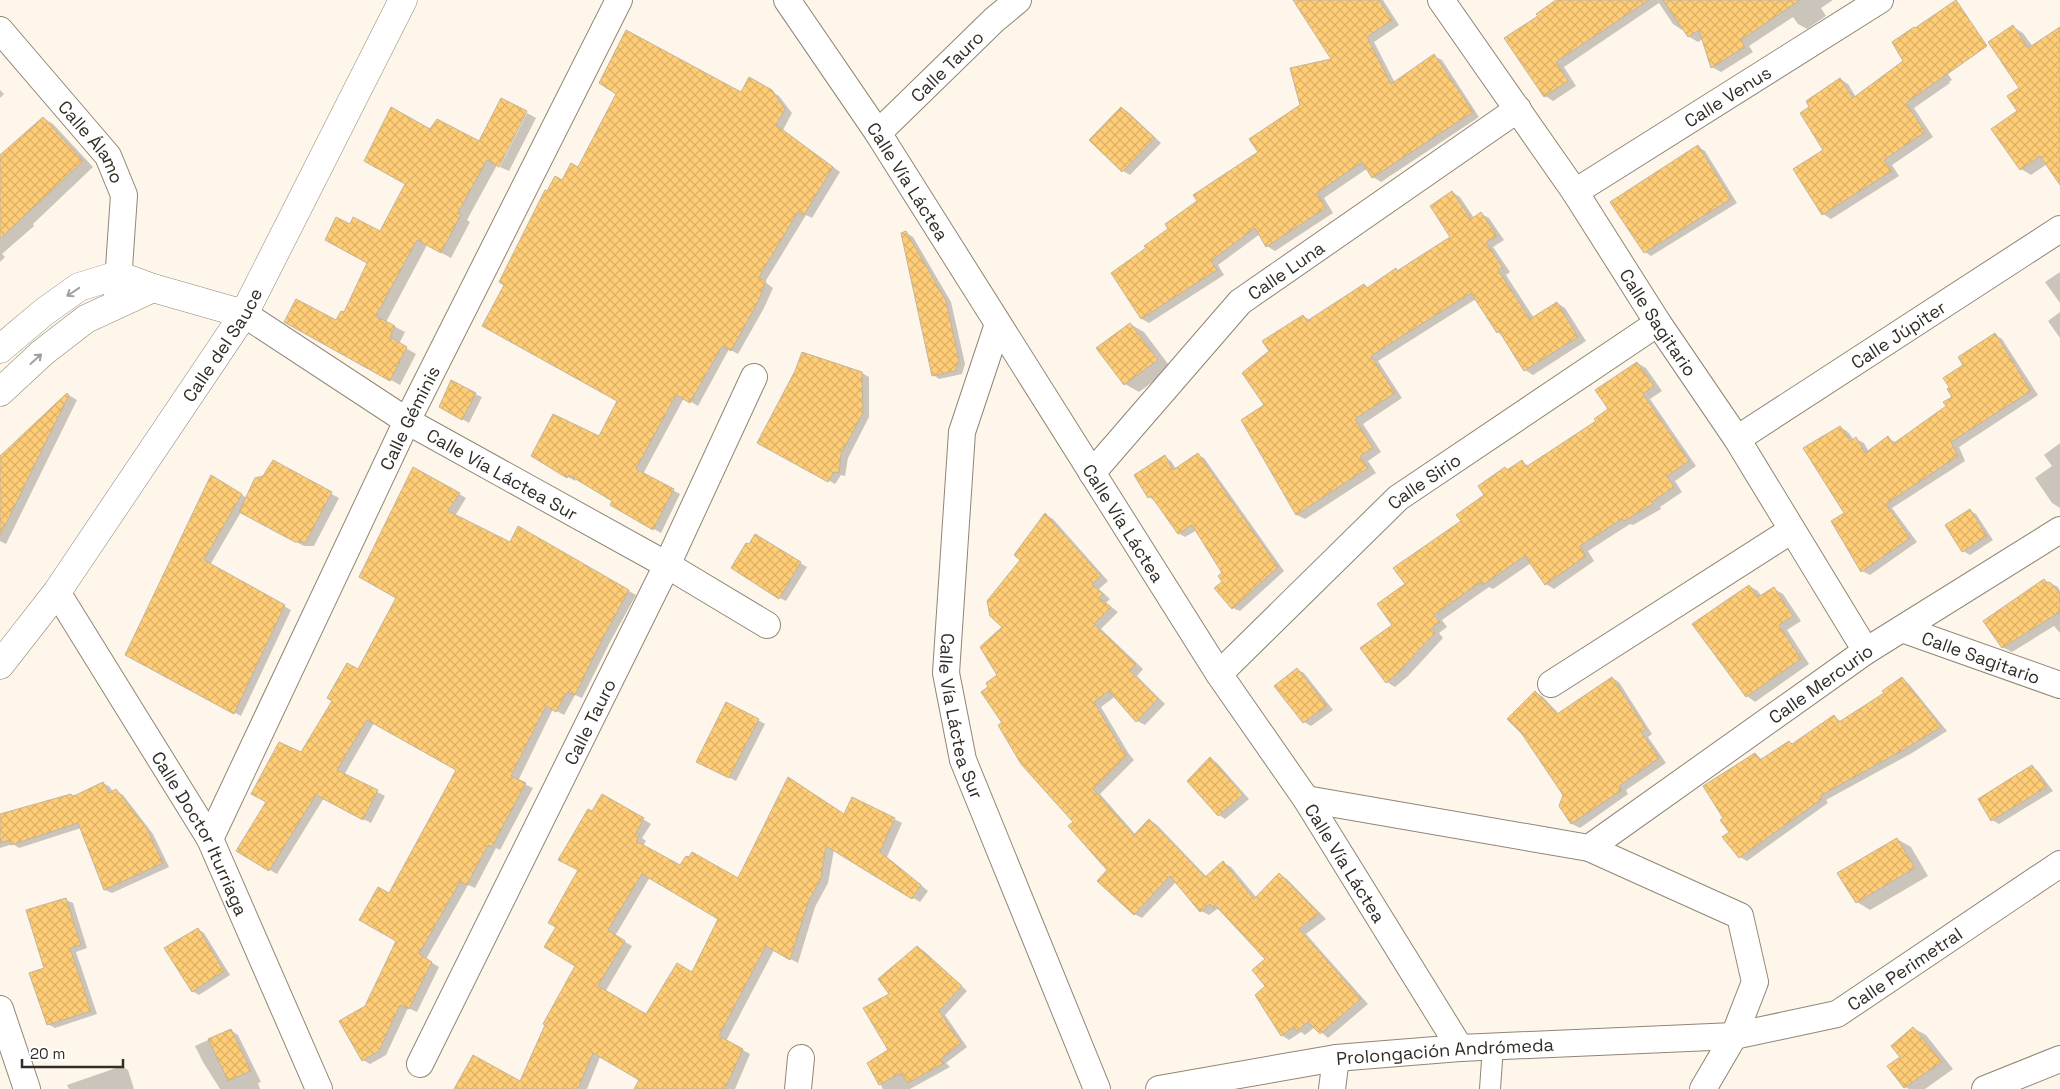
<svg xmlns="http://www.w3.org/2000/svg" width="2060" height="1089" font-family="'Space Grotesk',sans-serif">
<defs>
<pattern id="building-cross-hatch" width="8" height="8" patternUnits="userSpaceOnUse" patternTransform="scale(1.25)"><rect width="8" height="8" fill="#ffcd76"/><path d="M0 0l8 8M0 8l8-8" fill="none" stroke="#dbb066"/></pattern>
</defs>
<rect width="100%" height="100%" fill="#fef6ea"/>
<path fill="#0003" fill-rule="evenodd" d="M1294 0H1383L1399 25 1374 42 1395 83 1434 56 1442 60 1479 117 1381 182 1373 177 1368 168 1324 198 1333 213 1275 251 1267 246 1260 234 1218 265 1224 275 1149 323 1142 319 1113 274 1147 248 1199 202 1260 153 1301 106 1333 59Z
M1555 0H1833L1821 8 1826 16 1807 29 1798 24 1793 17 1749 46 1753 52 1721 72 1712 67 1703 39 1698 42 1688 36 1684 29 1682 30 1673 24 1659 3 1564 67 1576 86 1553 101 1545 96 1540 17 1556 2Z
M2013 27 2023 33 2033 47 2060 29V175L2047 164 2031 175 2021 169 2019 111 2021 89Z
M1928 45 1952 80 1949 82 1950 83 1914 108 1933 137 1892 165 1899 176 1831 219 1823 214 1825 150 1811 107 1840 79 1848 84 1856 97Z
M750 79 779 96 792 113 783 130 840 172 812 218 806 215 765 282 773 288 764 308 738 354 729 349 698 406 684 398 643 474 680 494 661 533 611 504 613 500 576 478 575 481 532 456 599 438 619 400 506 285 547 193 579 169 741 94Z
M0 90 4 94 0 98Z
M1122 108 1128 112 1161 143 1130 175 1123 171 1091 140Z
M391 109 497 165 467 220 470 222 451 258 427 245 386 322 405 332 399 344 416 354 400 385 286 322H336L344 314 368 263 350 226 380 233 406 184Z
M527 113 536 118 509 171 500 167Z
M43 118 53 124 93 167 33 224 34 226 2 254 5 257 0 262V157Z
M1698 147 1705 151 1737 203 1651 256 1645 252Z
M1452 192 1460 197 1474 218 1481 214 1489 218 1504 240 1493 247 1510 272 1506 275 1534 318 1557 303 1565 308 1586 341 1533 375 1525 370 1503 335 1497 332 1476 299 1378 361 1402 398 1363 424 1381 452 1368 461 1376 473 1305 519 1297 515 1266 405 1271 351 1303 316 1310 320 1364 285 1369 288 1396 270 1399 272 1452 238Z
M906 233 913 237 951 302 965 364 962 374 939 379 933 375Z
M2060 272V303L2045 282Z
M2060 312V338L2048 321Z
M1130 324 1144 332 1171 368 1139 392 1125 384 1097 348Z
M1995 335 2002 339 2038 395 1959 447 1965 461 1892 508 1917 542 1870 575 1862 571 1846 513 1840 427 1848 432 1854 440 1856 439 1864 443 1869 452 1888 438 1895 442 1948 407 1954 398 1965 366Z
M1637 363 1646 368 1662 391 1650 399 1696 466 1675 481 1682 492 1660 507 1661 509 1633 525 1630 524 1588 551 1594 561 1554 589 1546 584 1531 563 1493 589 1489 587 1442 620 1447 627 1439 633 1443 638 1408 676 1395 687 1387 682 1394 625 1407 585 1486 495 1505 469 1509 470 1522 462 1529 466 1598 421 1610 409Z
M862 373 869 377V417L848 458 845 476 841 475 835 484 759 443Z
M67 394 77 400 6 544 0 541V458Z
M475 394 482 397 469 423 440 406Z
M2060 443V508L2052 503 2035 478 2052 466 2044 455Z
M1198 455 1204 458 1284 571 1240 611 1233 608 1223 582 1224 573 1197 530 1185 537 1178 533 1155 501 1149 497 1165 457 1171 461 1176 469Z
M273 462 339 498 314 546H304L241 512 210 565 291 610 241 716 126 654 218 480 247 498 264 477Z
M414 468 466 498 455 516 511 544 519 528 636 595 610 642 582 698 575 695 564 715 553 709 518 781 533 788 500 850 496 848 475 888 468 885 426 959 439 967 417 1012 408 1008 386 1055 370 1064 363 1060 366 1007 398 941 389 894 458 769 374 723 344 775 385 796 371 823 324 798 277 874 238 851 359 670 398 598Z
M1970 511 1976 514 1993 540 1970 555 1963 551 1947 526Z
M1046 515 1053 519 1108 581 1099 589 1110 599 1106 603 1118 612 1101 629 1143 669 1137 676 1165 704 1145 725 1137 721 1116 696 1101 707 1129 754 1134 760 1100 794 1136 835 1150 820 1157 825 1207 877 1223 863 1231 867 1257 898 1279 874 1287 879 1326 919 1306 934 1368 1004 1328 1038 1315 1027 1305 1035 1301 1032 1289 1040 1281 1035 1267 986V959L1221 911 1217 909 1209 915 1201 911 1176 882 1142 918 1134 914 1108 870 1003 723 990 687 999 675 1004 627 1022 559Z
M755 536 807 567 786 601 780 598Z
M2044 580 2058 587 2060 591V633L2054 626 2012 652 2004 648 1985 621Z
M1749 586 1758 591 1762 597 1774 589 1783 594 1801 621 1787 630 1809 664 1755 702 1747 696Z
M1298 670 1304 673 1333 710 1311 726 1304 722Z
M1612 678 1619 682 1652 734 1648 737 1666 763 1626 790 1628 794 1580 828 1572 824 1561 806 1564 795 1535 692 1543 697 1559 714Z
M1902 679 1908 683 1947 731 1912 753 1826 800 1828 803 1747 861 1740 857 1731 832 1755 754 1763 760 1794 745 1834 717 1842 722 1885 694Z
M758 720 765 724 736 781 704 765Z
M1211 759 1217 763 1249 799 1225 819 1219 815Z
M2032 767 2038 771 2053 791 1999 824 1992 820Z
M103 783 110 787 113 792 116 791 123 795 153 834 169 867 112 893 105 890 81 828 19 848 13 844 0 848V815L73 797Z
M603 795 651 824 642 838 646 841 643 846 680 867 739 880 845 815 894 819 902 823 887 857 928 891 920 902 834 850 828 883 815 907 798 963 774 950 726 1041 750 1054 735 1089H635L640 1079 600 1057 587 1089H455L521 1083 577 965 557 927 579 870 592 813ZM650 877 720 919 693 973 647 1016 605 992 632 946 615 936Z
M1897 839 1911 847 1928 876 1870 910 1857 902Z
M66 900 73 903 87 948 76 952 97 1014 55 1028 48 1024 46 968Z
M198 929 204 933 230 975 199 995 192 991Z
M917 948 924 951 967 991 945 1015 967 1047 946 1063 950 1067 910 1089H883L868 1063 890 1050Z
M1913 1028 1926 1035 1953 1069 1925 1089H1909L1905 1087Z
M230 1030 238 1035 261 1082 258 1083 260 1089H220L203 1062 195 1046Z
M122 1066 128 1070 134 1089H69L67 1085Z"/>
<path fill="url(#building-cross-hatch)" stroke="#c1b6a2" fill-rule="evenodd" d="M1293 0H1379L1392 20 1367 37 1391 84 1434 54 1473 112 1372 178 1362 162 1317 193 1326 208 1266 247 1255 228 1211 261 1217 270 1141 319 1111 273 1146 248 1144 246 1168 229 1165 224 1197 201 1193 195 1258 152 1249 139 1300 105 1290 68 1331 59Z
M1556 0H1649L1556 62 1568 81 1544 97 1504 38 1538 16 1536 14Z
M1663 0H1800L1741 40 1745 47 1711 68 1699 30 1688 37Z
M1956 0 1987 46 1906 103 1925 132 1884 160 1892 171 1822 215 1793 169 1823 150 1800 113 1809 107 1806 101 1840 78 1853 98 1903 61 1892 42 1914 27 1915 28Z
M2013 25 2028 48 2060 27V185L2040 156 2020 170 1991 129 2017 111 2007 96 2019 88 1988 42Z
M626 30 741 92 749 77 772 90 785 109 776 125 833 167 804 215 798 212 759 277 766 282 757 304 731 351 722 346 690 403 676 395 636 469 674 489 653 530 610 505 612 501 569 475 567 478 531 456 553 414 599 436 617 401 482 326 504 285 499 282 545 190 547 191 555 176 562 180 571 163 578 167 616 94 599 83Z
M501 98 527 111 499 167 487 160 458 213 461 215 441 253 417 240 376 316 395 326 390 337 407 347 390 381 284 322 296 299 336 320 341 311 344 312 367 263 325 240 336 217 350 224 353 217 380 231 405 184 364 161 391 107 430 129 437 119 479 141Z
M1121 107 1155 138 1122 172 1089 140Z
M43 117 83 161 0 239V155Z
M1698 145 1731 199 1644 253 1610 202Z
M1452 191 1471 219 1481 212 1497 236 1486 242 1503 268 1498 270 1530 319 1557 302 1578 337 1524 371 1499 331 1497 333 1471 293 1447 308 1371 356 1395 393 1355 419 1373 448 1360 456 1368 468 1296 515 1241 420 1264 405 1242 373 1269 351 1262 341 1303 315 1307 321 1364 284 1367 288 1396 268 1397 271 1450 237 1430 206Z
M906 231 946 301 959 360 955 371 932 376 901 233Z
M1130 323 1158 360 1124 385 1096 348Z
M1995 333 2031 391 1951 442 1958 456 1886 504 1910 538 1861 572 1831 521 1844 513 1803 448 1840 426 1851 441 1856 437 1865 453 1888 436 1893 444 1946 406 1943 402 1952 397 1947 389 1949 387 1943 378 1963 365 1958 357Z
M802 352 862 372 863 413 841 454 839 473 834 472 828 482 757 443 795 371Z
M1637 362 1654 386 1643 394 1689 461 1667 476 1674 487 1652 502 1653 504 1624 521 1622 519 1580 546 1586 556 1545 585 1525 556 1483 585 1481 582 1434 615 1440 622 1432 628 1435 633 1399 672 1386 683 1360 648 1392 625 1377 604 1405 584 1393 568 1461 521 1456 515 1484 495 1478 486 1505 467 1507 470 1522 460 1526 467 1596 421 1594 419 1608 409 1595 390Z
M451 380 476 393 462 420 439 407Z
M67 393 69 395 0 536V456Z
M1198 453 1278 567 1232 609 1214 588 1222 582 1218 576 1222 573 1192 525 1178 534 1151 496 1148 498 1134 475 1165 455 1173 470Z
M273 460 332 492 306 542H295L239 512 255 478 263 476Z
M413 467 460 493 448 511 510 542 518 526 629 590 603 638 575 695 567 692 556 712 546 706 511 776 526 783 492 847 488 845 467 885 460 882 419 954 432 962 409 1009 400 1005 379 1051 362 1061 339 1021 365 1006 396 941 359 920 378 887 389 893 456 770 367 720 337 770 378 790 363 820 316 795 269 871 236 851 266 802 251 794 279 742 301 752 332 701 327 698 347 663 358 669 396 598 359 577Z
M211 475 242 494 204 560 285 605 234 714 125 655Z
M1970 509 1987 536 1962 552 1945 525Z
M1045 513 1101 576 1092 584 1103 594 1099 598 1111 607 1094 624 1136 664 1130 671 1158 699 1136 722 1109 691 1094 702 1121 748 1127 755 1093 789 1134 835 1149 819 1205 877 1223 861 1254 899 1279 873 1319 914 1299 929 1361 999 1320 1034 1308 1022 1297 1031 1294 1027 1281 1036 1255 995 1265 986 1252 970 1265 959 1215 905 1213 908 1210 904 1200 912 1170 876 1134 915 1097 881 1107 870 1068 826 1073 822 1021 764 998 725 1002 723 981 692 988 687 986 683 997 675 980 647 1002 627 990 616 987 601 1020 560 1014 555Z
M755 534 801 562 779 599 731 568 746 543 749 544Z
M2044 579 2046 583 2050 582 2060 594V612L2002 648 1983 621Z
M1749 585 1758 597 1774 587 1793 616 1779 625 1801 659 1746 697 1692 624Z
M1297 668 1327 706 1303 723 1274 686Z
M1612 677 1646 729 1641 732 1659 758 1619 786 1622 790 1571 824 1559 806 1563 795 1522 734 1507 719 1535 691 1557 714Z
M1902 677 1941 727 1905 749 1820 796 1822 799 1739 858 1722 837 1729 832 1720 820 1723 818 1703 786 1755 753 1760 760 1789 741 1792 744 1834 715 1839 722 1884 693 1882 691Z
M726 702 759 719 729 778 696 762Z
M1210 757 1243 795 1218 816 1187 781Z
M2032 765 2047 787 1991 821 1978 799Z
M788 777 844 814 852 797 895 818 880 852 921 885 912 899 826 846 821 878 808 903 790 960 766 946 719 1036 743 1049 725 1089H634L639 1080 593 1053 578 1089H454L473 1055 520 1081 545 1025 543 1024 575 966 544 947 556 927 548 923 578 870 558 860 588 809 592 811 602 794 644 818 636 833 640 835 636 841 680 865 686 856 689 857 692 852 738 878ZM642 874 718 919 692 972 677 963 646 1014 598 986 625 941 608 930Z
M103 782 109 793 116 789 147 829 163 863 104 890 78 823 11 845 9 840 0 843V814L71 794 72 796 76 795Z
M1897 838 1915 868 1856 903 1837 873Z
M66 898 81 945 70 948 91 1011 47 1025 29 973 44 968 26 910Z
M198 928 224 971 192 992 164 948Z
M917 946 962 986 939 1011 961 1043 941 1059 944 1063 908 1083 901 1073 879 1085 867 1063 888 1050 863 1008 889 994 878 979Z
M1913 1027 1942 1062 1904 1088 1887 1066 1900 1057 1891 1046Z
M231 1029 251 1071 228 1081 208 1039Z"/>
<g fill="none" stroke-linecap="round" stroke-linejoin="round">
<g stroke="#918674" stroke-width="22">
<path id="pedestrian" d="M1490 1089 1493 1046"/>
</g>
<g stroke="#918674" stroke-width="28">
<g id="minor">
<path id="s1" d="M787 0 878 133 1219 674 1306 799 1460 1048"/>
<path id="s2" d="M1441 0 1575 192 1658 323 1737 439 1866 651"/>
<path id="s3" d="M0 30 108 156 124 195 117 297"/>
<path id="s4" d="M878 133 994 20 1018 0"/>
<path id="s5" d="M1575 192 1880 0"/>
<path id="s6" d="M244 314 407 421 667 565 767 625"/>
<path id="s7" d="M998 324 962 432 946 673 963 760 1097 1089"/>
<path id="s8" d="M1737 439 2060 229"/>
<path id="s9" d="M1092 473 1240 302 1518 109"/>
<path id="s10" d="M57 592 210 839 319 1089"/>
<path id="s11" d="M1902 629 2060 685"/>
<path id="s12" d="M1219 674 1398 498 1658 323"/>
<path d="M1551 684 1792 530"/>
<path d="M1306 799 1589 848 1740 916 1755 982 1734 1036 1703 1089"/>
<path id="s13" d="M210 839 407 421 619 0"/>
<path id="s14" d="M1589 848 1866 651 2060 530"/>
<path d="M0 1009 27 1089"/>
<path id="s15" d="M420 1064 667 565 754 377"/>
<path d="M798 1089 801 1058"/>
<path id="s16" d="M1159 1089 1336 1058 1460 1048 1734 1036 1837 1014 2060 864"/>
<path d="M1332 1089 1336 1058"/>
<path d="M1985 1089 2060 1059"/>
</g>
</g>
<g stroke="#918674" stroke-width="29">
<g id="tertiary">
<path d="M0 349 44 312 79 287 118 275 153 288 244 314"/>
<path d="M0 392 42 353 86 319 153 288"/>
<path id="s17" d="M0 665 57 592 244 314 403 0"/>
</g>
</g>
<use href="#pedestrian" stroke="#fff" stroke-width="20"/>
<use href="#minor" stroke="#fff" stroke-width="26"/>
<use href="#tertiary" stroke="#fff" stroke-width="28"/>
</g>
<defs><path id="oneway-shaft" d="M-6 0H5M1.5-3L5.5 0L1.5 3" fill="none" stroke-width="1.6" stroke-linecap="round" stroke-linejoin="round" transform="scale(1.25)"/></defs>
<g stroke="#a2a09d">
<use href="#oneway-shaft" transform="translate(73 292) rotate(146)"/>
<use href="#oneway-shaft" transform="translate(36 359) rotate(-42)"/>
</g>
<g text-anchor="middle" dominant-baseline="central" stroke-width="4" stroke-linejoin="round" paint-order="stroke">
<g font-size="18" fill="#312c25" stroke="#fff">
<text stroke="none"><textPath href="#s4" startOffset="96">Calle Tauro</textPath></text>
<text stroke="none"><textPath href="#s5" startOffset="180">Calle Venus</textPath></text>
<text stroke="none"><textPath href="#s3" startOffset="145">Calle Álamo</textPath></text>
<text stroke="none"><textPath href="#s1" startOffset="218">Calle Vía Láctea</textPath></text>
<text stroke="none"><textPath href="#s9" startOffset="282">Calle Luna</textPath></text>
<text stroke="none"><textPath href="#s2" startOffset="389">Calle Sagitario</textPath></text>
<text stroke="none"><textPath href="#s8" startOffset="192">Calle Júpiter</textPath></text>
<text stroke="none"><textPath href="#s17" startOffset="390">Calle del Sauce</textPath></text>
<text stroke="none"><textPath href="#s13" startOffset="466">Calle Géminis</textPath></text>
<text stroke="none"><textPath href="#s6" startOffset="304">Calle Vía Láctea Sur</textPath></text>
<text stroke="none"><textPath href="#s12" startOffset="282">Calle Sirio</textPath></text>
<text stroke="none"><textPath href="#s1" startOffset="622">Calle Vía Láctea</textPath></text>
<text stroke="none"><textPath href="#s11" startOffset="84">Calle Sagitario</textPath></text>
<text stroke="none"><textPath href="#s14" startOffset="284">Calle Mercurio</textPath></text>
<text stroke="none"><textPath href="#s7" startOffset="400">Calle Vía Láctea Sur</textPath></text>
<text stroke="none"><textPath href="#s15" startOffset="382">Calle Tauro</textPath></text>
<text stroke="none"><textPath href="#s10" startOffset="281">Calle Doctor Iturriaga</textPath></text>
<text stroke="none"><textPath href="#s1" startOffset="1028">Calle Vía Láctea</textPath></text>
<text stroke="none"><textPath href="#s16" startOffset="765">Calle Perimetral</textPath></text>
<text stroke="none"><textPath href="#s16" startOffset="289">Prolongación Andrómeda</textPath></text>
</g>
</g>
<path d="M22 1059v8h101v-8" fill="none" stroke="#312c25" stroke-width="2.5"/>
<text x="30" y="1059" font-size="15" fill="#312c25" stroke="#ffffff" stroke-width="4" paint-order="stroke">20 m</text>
</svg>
